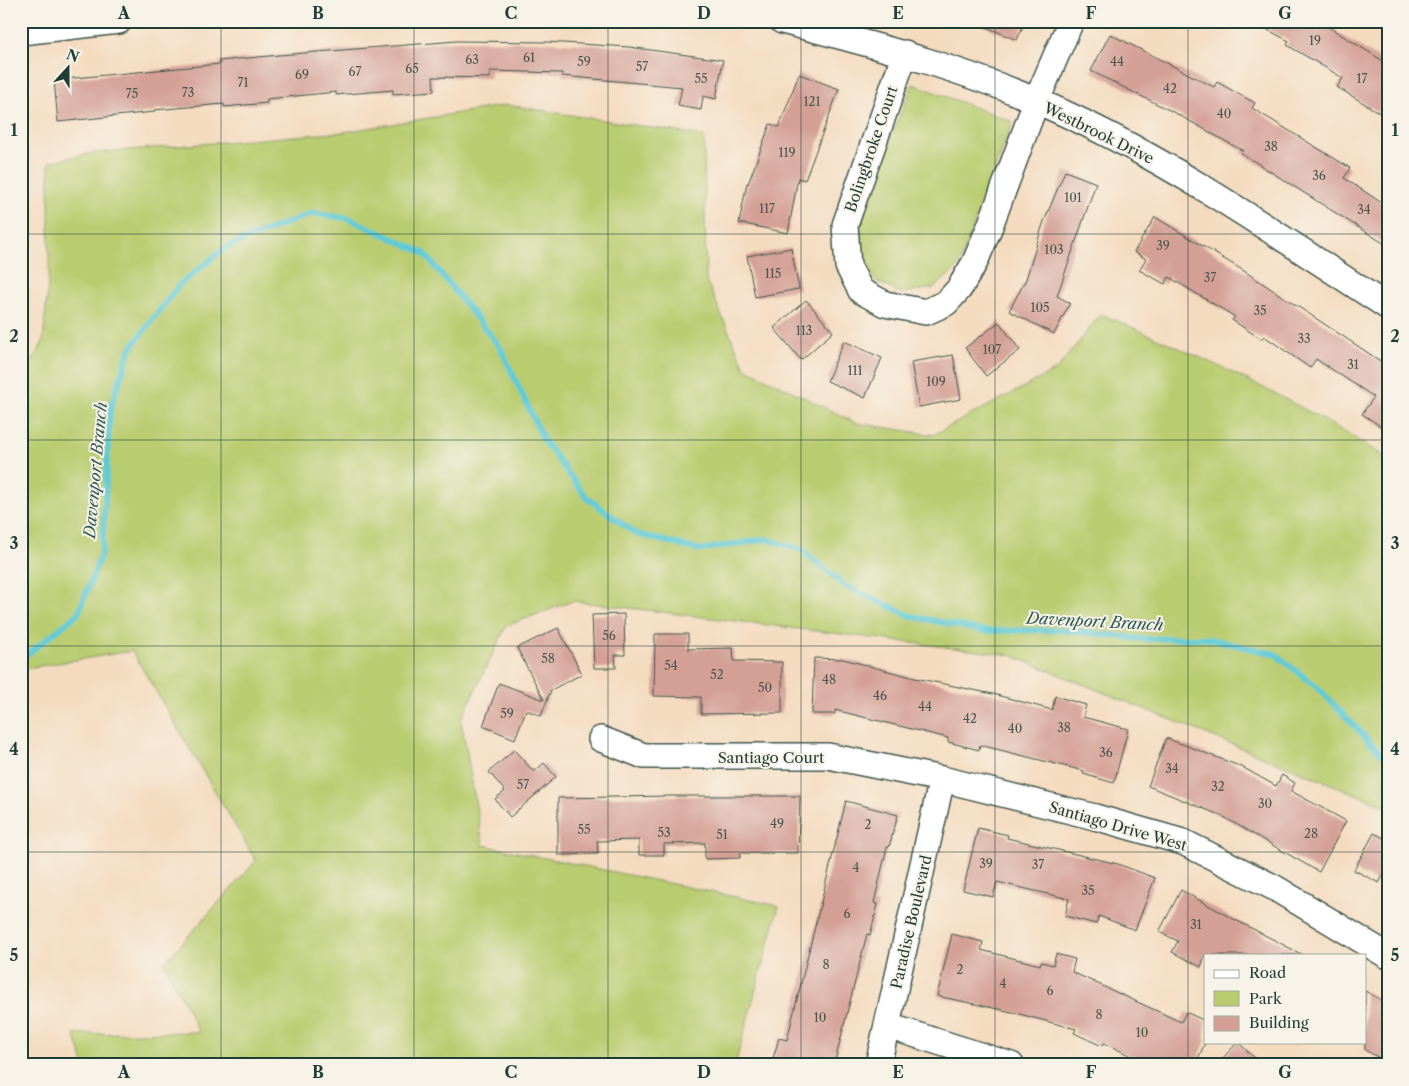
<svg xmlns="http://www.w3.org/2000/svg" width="1409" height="1086" font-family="'Libre Caslon Text',serif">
<rect width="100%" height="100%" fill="#f7f3e8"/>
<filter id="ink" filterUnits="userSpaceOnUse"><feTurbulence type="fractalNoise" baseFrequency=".02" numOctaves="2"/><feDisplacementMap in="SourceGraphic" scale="10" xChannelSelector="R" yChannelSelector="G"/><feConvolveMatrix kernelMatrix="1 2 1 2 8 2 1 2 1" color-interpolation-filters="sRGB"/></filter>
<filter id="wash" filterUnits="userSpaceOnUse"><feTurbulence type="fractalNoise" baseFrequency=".0096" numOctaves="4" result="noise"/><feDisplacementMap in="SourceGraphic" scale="20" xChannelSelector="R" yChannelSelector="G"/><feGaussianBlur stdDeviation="1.12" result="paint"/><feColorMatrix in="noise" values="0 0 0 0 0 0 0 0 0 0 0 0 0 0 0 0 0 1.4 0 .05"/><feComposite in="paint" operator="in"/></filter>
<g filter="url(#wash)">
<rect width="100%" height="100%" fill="#f4dbbf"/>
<path fill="#b9cc6f" stroke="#6c8452" d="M913 84 1013 122 958 267 934 288 900 293 876 281 863 257 860 227 874 178Z
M507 105 704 136 706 280 745 368 856 423 933 435 1056 370 1101 314C1200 356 1298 400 1388 459V807L1010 655 573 601 506 626 461 720 483 845 779 906 735 1065H84L74 1034 199 1032 164 963 256 861 132 651 21 669V380L43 342 49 270V162L93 153 344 132Z"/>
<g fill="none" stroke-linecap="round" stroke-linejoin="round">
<path stroke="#5ecad6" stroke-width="6" d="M21 654 29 653 78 614 102 552 110 410 130 349 178 286 226 247 312 213 350 219 424 253 500 347 544 441 586 497 636 534 700 550 766 539 802 550 845 586 911 616 983 631 1064 630 1142 639 1205 638 1275 654 1319 689 1388 761"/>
</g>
<g id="blocks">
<path fill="#d4a096" d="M972 21H1025L1017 40Z
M1251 21H1319L1388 64V118L1337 87 1343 78 1287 45 1289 41Z
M1110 34 1214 87 1217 82 1255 103 1252 108 1350 168 1344 178 1388 207V246L1241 153 1243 151 1179 115 1091 71Z
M457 41 547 42 629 47 723 60 716 99 703 96 701 110 678 106 682 87 562 76V73L490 71V78L433 77 434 91 393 94V90L336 95V92L267 99V103L224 107V104L154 110V112L58 122 54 80 220 64 219 61 279 55Z
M799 74 839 89 805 180 798 178 788 233 739 223 747 183 748 184 770 124 779 127Z
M1065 171 1096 183 1057 296 1070 303 1054 334 1009 311 1026 279 1043 224Z
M1155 217 1244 271 1388 366V431L1362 414 1374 397 1316 359 1310 368 1264 336 1261 339 1232 320 1235 317 1169 277 1165 284 1139 270 1146 259 1134 252Z
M791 248 799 289 755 297 747 256Z
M806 300 833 332 801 360 774 328Z
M999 322 1020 350 986 376 965 348Z
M844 341 882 358 865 398 827 381Z
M953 355 961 399 919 407 911 362Z
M624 614 625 655H615L616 668H594L592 615Z
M558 628 582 674 551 690 541 716 526 710 515 739 483 726 499 683 544 700 517 648Z
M655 634H688V649L733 648 734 661 782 662V713L701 714V697L654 696Z
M814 658 843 659 915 678 993 694 1052 710 1055 696 1086 705 1083 717 1128 729 1114 783 1083 774 1084 771 980 745 979 750 948 742V738L835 710V714H812Z
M1166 738 1242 767 1276 786 1282 775 1295 783 1291 791 1346 821 1319 872 1222 816 1148 786Z
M514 750 534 772 544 763 556 777 510 817 495 799 505 791 489 772Z
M670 796H800L798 853H740V858L705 859V843L664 844V855H639V840L597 841 598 854 558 855V798Z
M846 801 898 815 889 847H887L874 903 878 904 870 935 867 934 834 1065H771L779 1038 787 1040Z
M978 828 1008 835 1007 838 1118 864 1155 878 1135 930 1099 916 1096 924 1065 916 1069 899 997 882 993 897 963 890Z
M1374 833 1388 840V867L1379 883 1354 870Z
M1181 890 1228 916 1303 955H1205L1201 967 1172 952 1178 941 1159 932Z
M952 934 983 942 981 950 1040 965 1041 962 1053 965 1056 954 1075 959 1072 972 1181 1022 1186 1012 1205 1021V1043L1195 1065H1150L1104 1043 1102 1046 1074 1033 1076 1029 1012 1012 937 996Z
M1365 991 1388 1004V1063L1365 1050Z
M1238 1042 1262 1065H1216Z"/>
</g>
</g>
<g filter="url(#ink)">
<use href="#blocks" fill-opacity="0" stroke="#3f5549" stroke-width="1"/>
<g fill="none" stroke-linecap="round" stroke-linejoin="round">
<g stroke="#3f5549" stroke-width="28">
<path id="street" d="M782 21C879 46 977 72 1068 115 1181 167 1284 240 1388 307
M21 32 119 21
M905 53 845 225 848 266 861 291 885 304 926 312 946 303 959 289 975 262 990 226 1036 102 1071 21
M601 739 644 756H828L942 779 1095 817 1183 842 1275 888 1388 956
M888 1026 1011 1065
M878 1065 942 779"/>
</g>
<use href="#street" stroke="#fff" stroke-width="25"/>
</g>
</g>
<path fill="none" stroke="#1f3d34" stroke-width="1" stroke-opacity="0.55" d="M221 21V1065M414 21V1065M608 21V1065M801 21V1065M995 21V1065M1188 21V1065M21 234H1388M21 440H1388M21 646H1388M21 852H1388"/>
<g text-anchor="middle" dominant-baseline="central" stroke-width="4" stroke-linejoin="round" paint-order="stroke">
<g font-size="12" fill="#4c564c">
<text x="1315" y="40">19</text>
<text x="529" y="57">61</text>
<text x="472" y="59">63</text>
<text x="584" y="61">59</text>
<text x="1117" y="61">44</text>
<text x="642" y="66">57</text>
<text x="412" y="68">65</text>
<text x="355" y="71">67</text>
<text x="302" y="74">69</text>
<text x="701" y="78">55</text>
<text x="1362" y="78">17</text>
<text x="243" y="82">71</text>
<text x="1170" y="88">42</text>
<text x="188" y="92">73</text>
<text x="132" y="93">75</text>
<text x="812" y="101">121</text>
<text x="1224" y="113">40</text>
<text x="1271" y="146">38</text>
<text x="787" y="152">119</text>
<text x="1319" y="175">36</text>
<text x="1073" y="197">101</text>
<text x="767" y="208">117</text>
<text x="1364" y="209">34</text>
<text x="1163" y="245">39</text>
<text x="1054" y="249">103</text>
<text x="773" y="273">115</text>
<text x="1210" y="277">37</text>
<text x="1040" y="307">105</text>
<text x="1260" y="310">35</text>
<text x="804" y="330">113</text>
<text x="1304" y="338">33</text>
<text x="992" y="349">107</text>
<text x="1353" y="364">31</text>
<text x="855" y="370">111</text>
<text x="936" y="381">109</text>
<text x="609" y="635">56</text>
<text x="548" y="658">58</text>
<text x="671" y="665">54</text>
<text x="717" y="674">52</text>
<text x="829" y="679">48</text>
<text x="765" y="687">50</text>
<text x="880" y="695">46</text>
<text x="925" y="706">44</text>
<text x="507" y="713">59</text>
<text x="970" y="718">42</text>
<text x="1064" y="727">38</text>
<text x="1015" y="728">40</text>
<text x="1106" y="752">36</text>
<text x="1172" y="768">34</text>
<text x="523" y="784">57</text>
<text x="1218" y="786">32</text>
<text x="1265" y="803">30</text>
<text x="777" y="823">49</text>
<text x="868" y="824">2</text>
<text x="584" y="829">55</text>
<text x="664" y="832">53</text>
<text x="1311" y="833">28</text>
<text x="722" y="834">51</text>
<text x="986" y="863">39</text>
<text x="1038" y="864">37</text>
<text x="856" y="867">4</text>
<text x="1088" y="890">35</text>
<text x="847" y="913">6</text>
<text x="1196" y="924">31</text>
<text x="826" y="964">8</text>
<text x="960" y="969">2</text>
<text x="1003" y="983">4</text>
<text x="1050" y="990">6</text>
<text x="1099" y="1014">8</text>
<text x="820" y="1017">10</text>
<text x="1142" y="1032">10</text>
</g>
<g font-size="15" fill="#1f3d34" stroke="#f7f3e8">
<text transform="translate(1099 133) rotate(26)">Westbrook Drive</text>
<text transform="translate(871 149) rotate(-71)">Bolingbroke Court</text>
<text x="771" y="757">Santiago Court</text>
<text transform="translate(1118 826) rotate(16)">Santiago Drive West</text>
<text transform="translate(911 922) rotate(-77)">Paradise Boulevard</text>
</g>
<g font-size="16" font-style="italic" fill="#2c5954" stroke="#f7f3e8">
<text transform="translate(95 470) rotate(-85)">Davenport Branch</text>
<text transform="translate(1095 621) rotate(3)">Davenport Branch</text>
</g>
</g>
<rect width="1409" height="1086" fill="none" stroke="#f7f3e8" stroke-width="55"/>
<rect x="1204" y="954" width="162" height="90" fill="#f7f3e8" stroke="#a1aaa0"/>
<rect x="1214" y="970" width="25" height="8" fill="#ffffff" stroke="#a1aaa0"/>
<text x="1249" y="978" font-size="15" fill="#1f3d34">Road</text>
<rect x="1214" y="991" width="25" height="15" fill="#b9cc6f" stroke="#a1aaa0"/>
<text x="1249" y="1004" font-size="15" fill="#1f3d34">Park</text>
<rect x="1214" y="1016" width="25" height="15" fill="#d4a096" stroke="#a1aaa0"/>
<text x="1249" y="1028" font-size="15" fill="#1f3d34">Building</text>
<g transform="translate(68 68) rotate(21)" stroke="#f7f3e8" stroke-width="4" paint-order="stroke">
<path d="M0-4L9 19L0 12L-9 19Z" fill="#1f3d34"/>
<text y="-8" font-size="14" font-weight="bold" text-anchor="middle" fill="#1f3d34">N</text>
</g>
<rect x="28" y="28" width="1354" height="1030" fill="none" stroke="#1f3d34" stroke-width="2"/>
<g font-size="16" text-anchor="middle" font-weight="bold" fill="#1f3d34">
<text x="124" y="19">A</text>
<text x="318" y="19">B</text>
<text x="511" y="19">C</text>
<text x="704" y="19">D</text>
<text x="898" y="19">E</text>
<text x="1091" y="19">F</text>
<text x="1285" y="19">G</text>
<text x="14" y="136">1</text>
<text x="1395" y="136">1</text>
<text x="14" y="342">2</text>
<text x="1395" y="342">2</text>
<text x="14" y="549">3</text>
<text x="1395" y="549">3</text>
<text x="14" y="755">4</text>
<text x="1395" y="755">4</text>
<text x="14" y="961">5</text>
<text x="1395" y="961">5</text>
<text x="124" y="1078">A</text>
<text x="318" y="1078">B</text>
<text x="511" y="1078">C</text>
<text x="704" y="1078">D</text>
<text x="898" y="1078">E</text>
<text x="1091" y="1078">F</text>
<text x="1285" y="1078">G</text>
</g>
</svg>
